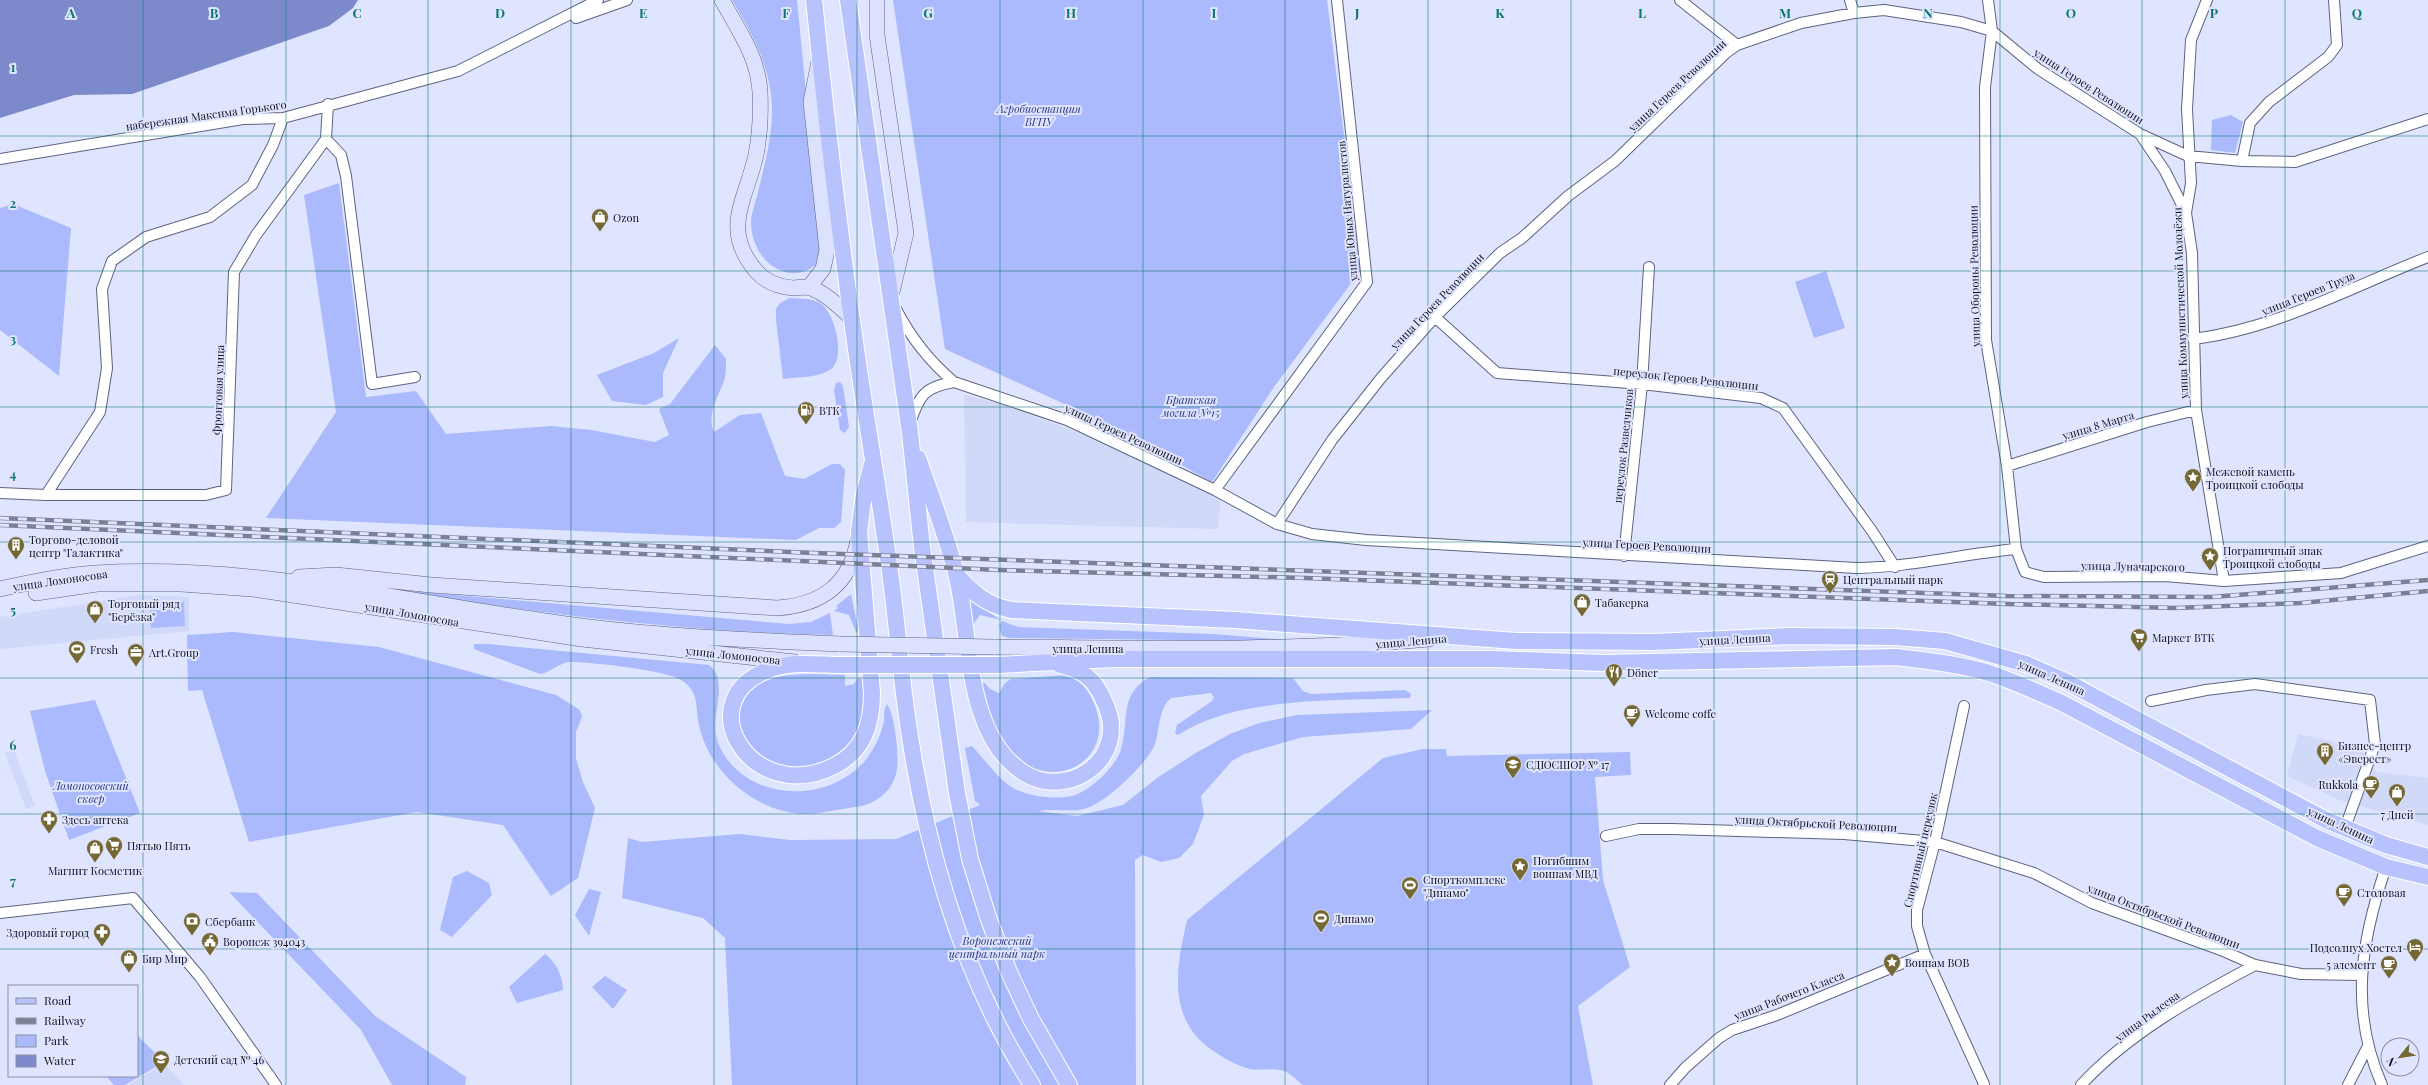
<svg xmlns="http://www.w3.org/2000/svg" width="2428" height="1085" font-family="'Playfair Display',serif">
<rect width="100%" height="100%" fill="#dfe5ff"/>
<path fill="#d1d9f8" d="M964 395 999 403 1098 440 1221 498 1218 529 966 522Z
M139 595 189 597V631L0 649V617Z
M2298 734 2360 748 2376 772 2428 778V825L2339 800 2287 776Z
M14 750 35 806 26 809 5 753Z
M164 1063 184 1085H129Z"/>
<path fill="#aabafd" d="M732 0H797L817 205 823 246 819 262C808 272 795 277 780 270 761 262 751 242 751 221 752 210 757 199 759 188 766 159 775 125 771 95 767 60 750 30 732 0Z
M893 0H1327L1361 270 1274 387 1212 482 1099 420 945 349Z
M2231 115 2243 122 2235 153 2211 150 2212 120Z
M339 183 366 397 416 391 446 434 551 426 591 430 655 442 669 435 659 409 670 404 715 345 726 359C726 365 726 372 725 378 719 396 706 414 714 432L740 415 761 413 785 476 804 479 832 464H840L845 470 841 522 834 528H819L796 540 266 518 336 412 304 195Z
M13 204 71 228 59 376 0 330V208Z
M1826 271 1845 328 1814 338 1795 282Z
M790 298C800 299 812 298 820 303 835 312 846 358 831 369 819 378 797 377 783 379L776 320V309L780 303Z
M679 338 663 373V397L646 405 612 401 597 375 654 353Z
M840 382 843 386 849 427 845 433 840 430 834 390 836 383Z
M399 590 789 624 811 622 830 613 833 635C688 632 543 615 399 590Z
M851 594 859 633 856 632 849 615 834 611 838 608 836 606Z
M965 597 1001 620 980 615 972 626Z
M184 602 185 626 151 628 150 604Z
M1002 621 1018 627 1213 634 1288 640 1261 641 1010 638 1002 636 999 626Z
M233 632 379 647 556 695 580 710 582 717 576 732V759L583 782 595 808 578 878 551 896 503 825 417 812 249 842 202 690 188 691 187 635Z
M474 644H488L709 665C731 682 708 718 718 743 742 801 824 806 864 762 873 751 881 736 884 721 885 714 883 710 887 704 895 714 899 757 897 769 894 791 875 805 855 807 839 809 821 814 804 814 756 812 709 773 699 725 695 706 700 692 681 680 666 670 590 662 570 662 561 662 551 672 540 674L474 649Z
M813 674 845 675V686L854 684 857 679 865 678C865 694 866 711 859 726 843 767 785 780 752 751 744 743 742 734 740 724 738 715 740 708 744 701 757 674 788 675 813 674Z
M1066 675C1078 678 1087 688 1092 699 1122 759 1051 799 1009 750 992 731 987 706 981 682L985 683 990 689 999 693 1005 683 1011 679Z
M1150 677 1293 678 1303 691 1311 694 1405 690 1411 694 1410 698C1340 701 1236 696 1178 735L1175 734 1177 725 1212 701 1214 697 1211 693 1171 698C1158 709 1160 729 1155 744 1149 762 1105 803 1087 808 1072 813 1053 808 1038 811L1077 816 1123 805 1157 778 1194 754 1230 734 1259 723 1297 715 1432 710 1411 729 1303 737 1244 754 1232 761 1201 796 1204 815 1193 844 1179 858 1161 862 1143 855 1135 860 1136 1085H732L725 938 703 918 622 898 628 838 642 842 739 834 790 840 896 839 980 805 975 801 965 748 972 746C983 758 994 773 1007 784 1022 796 1056 801 1075 795 1091 790 1117 765 1121 749 1130 719 1118 695 1150 677Z
M95 700 140 813 69 840 45 771 30 711Z
M1423 749H1446L1447 756 1630 752 1631 775 1595 777 1603 880 1630 967 1578 1006 1593 1085H1303C1298 1081 1290 1073 1284 1071 1274 1067 1261 1071 1250 1069 1238 1066 1225 1059 1215 1052 1166 1021 1176 968 1187 920L1383 758Z
M467 871 489 883 492 895 452 937 440 930 453 877Z
M589 889 601 892 589 936 575 915Z
M229 892 257 893 375 1016 466 1077 465 1085H392L361 1030Z
M545 954C556 962 563 976 563 990L517 1003 509 987Z
M605 976 627 990 613 1009 592 987Z
M137 1035 164 1062 125 1085H114L106 1076H137Z"/>
<path fill="#7c8acc" d="M0 0H358L353 8 329 26 132 94 74 95 0 118Z"/>
<g fill="none" stroke-linecap="round" stroke-linejoin="round">
<g stroke="#5e6480" stroke-width="12">
<path id="minor" d="M1680 0 1737 45
M1850 0 1854 13
M1988 0 1992 31 1985 87 1986 340 2007 466 2016 549 2025 572 2044 577 2165 576 2224 581 2341 573 2428 546
M2207 0 2191 40 2187 109 2191 183 2186 213 2192 253 2196 410 2224 581
M576 18 627 0
M2140 134 2165 171 2186 213
M326 139 341 155 346 176 372 384 415 377
M0 159 243 119 283 118 458 71 598 0
M2242 161 2250 123 2269 102 2328 57 2337 45 2334 0
M896 309C911 338 929 361 954 382 924 387 920 395 910 423
M1435 317 1497 373 1642 384 1761 398 1783 408 1872 531 1895 567
M2193 339C2276 329 2351 287 2428 257
M954 382 1067 420 1215 490 1277 524 1312 534 1366 540 1856 568C1911 567 1962 554 2016 549
M2007 466 2147 422 2196 410
M1215 490 1367 282 1337 0
M0 493 46 495H206L226 490 234 272 256 235 326 139 328 104
M46 495 100 412 107 368 102 289 112 261 146 237 210 217 252 185 273 145 283 118
M1277 524 1332 440 1381 378 1435 317 1500 253 1522 238 1568 196 1615 161 1726 53 1737 45 1801 23 1854 13 1884 10 1961 22 1992 31 2038 69 2140 134 2188 156 2242 161 2295 162 2428 119
M1624 556 1642 384 1649 267
M2151 701 2206 690 2255 684 2370 700 2375 744 2345 828
M1964 706 1935 842 1917 910V926L1925 954 1984 1084
M1606 836 1639 829H1672L1844 834 1935 842 2034 873 2092 903 2221 950 2255 965 2301 974 2361 975
M0 913 133 898 200 977 276 1085
M1670 1085 1685 1068 1719 1038 1732 1030 1777 1015 1925 954
M2081 1085C2129 1033 2193 998 2255 965
M2348 1085 2368 1046
M2382 1085C2349 1010 2361 941 2386 867"/>
</g>
<g stroke="#5e6480" stroke-width="16">
<path id="secondary" d="M722 0C738 30 758 56 760 92 761 113 760 134 756 155 746 200 720 230 757 272 766 282 780 287 793 288 799 288 805 286 811 288 827 294 839 307 852 318
M877 0V35L906 233 892 292
M809 287 823 269 827 250 811 102 819 61
M299 577 336 575 431 585 777 608C822 605 850 584 858 540
M0 589C31 582 65 575 96 573 259 563 421 606 581 626 667 637 753 640 840 644
M36 593 97 584H181L253 589 582 639 795 662
M994 647C1139 648 1284 652 1429 639"/>
</g>
<g stroke="#fff" stroke-width="18">
<path id="primary" d="M814 0C826 119 840 238 857 356 866 419 877 481 886 544 894 594 898 644 904 694 921 832 957 967 1032 1085
M848 0 910 433 922 547 957 793 970 859 988 917 1009 972 1031 1019 1069 1085
M918 458C931 496 946 534 956 573 972 635 963 734 1024 773 1060 796 1112 771 1111 727 1111 717 1108 709 1104 701 1095 679 1083 670 1060 665
M956 574C972 593 987 605 1011 610L1235 620 1516 641 1653 642 1790 636 1895 637 1945 641 2026 664 2065 681 2326 820 2386 845 2428 857
M843 665C821 665 795 661 774 668 684 696 750 808 834 766 864 751 872 724 872 693L859 532 864 494 872 464
M998 665 1114 659H1495L1603 663 1896 657C1927 661 1959 664 1989 673 2013 681 2037 692 2060 702L2317 838 2386 867 2428 877"/>
</g>
<use href="#minor" stroke="#fff" stroke-width="10"/>
<use href="#secondary" stroke="#dce1fe" stroke-width="15"/>
<use href="#primary" stroke="#b8c3fd" stroke-width="16"/>
<g stroke="#7c8093" stroke-width="4.5">
<path id="rail" d="M0 518 814 553 2007 596 2212 597 2428 580
M0 525 999 570 1305 578 2007 604 2176 608 2301 603 2428 591"/>
</g>
<use href="#rail" stroke="#dfe5ff" stroke-width="3" stroke-dasharray="9" stroke-linecap="butt"/>
<g stroke="#5e6480" stroke-width="16" stroke-linecap="butt">
<path id="secondary-bridge" d="M840 644 994 647"/>
</g>
<g stroke="#fff" stroke-width="18" stroke-linecap="butt">
<path id="primary-bridge" d="M843 665H998"/>
</g>
<use href="#secondary-bridge" stroke="#dce1fe" stroke-width="15"/>
<use href="#primary-bridge" stroke="#b8c3fd" stroke-width="16"/>
</g>
<path fill="none" stroke="#0f766e" stroke-width="1" stroke-opacity="0.55" d="M143 0V1085M286 0V1085M428 0V1085M571 0V1085M714 0V1085M857 0V1085M1000 0V1085M1143 0V1085M1285 0V1085M1428 0V1085M1571 0V1085M1714 0V1085M1857 0V1085M2000 0V1085M2142 0V1085M2285 0V1085M0 136H2428M0 271H2428M0 407H2428M0 542H2428M0 678H2428M0 814H2428M0 949H2428"/>
<defs>
<g id="shop-pin" transform="scale(0.9)"><path d="M0 17L-7.5 6A9.5 9.5 0 1 1 7.5 6Z" fill="#746835" stroke="#dfe5ff"/><path d="M-5-2.5h2.3a2.7 3.5 0 0 1 5.4 0H5L5.5 6h-11ZM-1.5-2.5h3a1.5 2.3 0 0 0-3 0Z" fill="#fff"/></g>
<g id="fuel-pin" transform="scale(0.9)"><path d="M0 17L-7.5 6A9.5 9.5 0 1 1 7.5 6Z" fill="#746835" stroke="#dfe5ff"/><path d="M-5.5-6h7V0h2V4h1.3V-2.5L3-4.5l.8-.8L6-3V5H2.5V1h-1V6h-7ZM-4.2-4.7v3.2H.2V-4.7Z" fill="#fff"/></g>
<g id="sight-pin" transform="scale(0.9)"><path d="M0 17L-7.5 6A9.5 9.5 0 1 1 7.5 6Z" fill="#746835" stroke="#dfe5ff"/><path d="M0-6L1.8-2.2L6-1.7L2.9 1.2L3.7 5.4L0 3.3L-3.7 5.4L-2.9 1.2L-6-1.7L-1.8-2.2Z" fill="#fff"/></g>
<g id="building-pin" transform="scale(0.9)"><path d="M0 17L-7.5 6A9.5 9.5 0 1 1 7.5 6Z" fill="#746835" stroke="#dfe5ff"/><path d="M-4-6H4V6H1V3H-1V6H-4ZM-2.5-4.3h1.7v1.8h-1.7ZM.8-4.3h1.7v1.8H.8ZM-2.5-1h1.7V.8h-1.7ZM.8-1h1.7V.8H.8Z" fill="#fff"/></g>
<g id="station-pin" transform="scale(0.9)"><path d="M0 17L-7.5 6A9.5 9.5 0 1 1 7.5 6Z" fill="#746835" stroke="#dfe5ff"/><path d="M-3-6H3Q5-6 5-4V2Q5 4 3 4L4.5 6H3L1.5 4h-3L-3 6H-4.5L-3 4Q-5 4-5 2V-4Q-5-6-3-6ZM-3.5-4v3h7v-3ZM-3.5 1v1.5H-2V1ZM2 1v1.5H3.5V1Z" fill="#fff"/></g>
<g id="supermarket-pin" transform="scale(0.9)"><path d="M0 17L-7.5 6A9.5 9.5 0 1 1 7.5 6Z" fill="#746835" stroke="#dfe5ff"/><path d="M-6-5.5h2.5l.6 2H6L4.5 2H-2.5L-4.4-4H-6ZM-1.5 3.2a1.3 1.3 0 1 0 .1 0ZM3 3.2a1.3 1.3 0 1 0 .1 0Z" fill="#fff"/></g>
<g id="stadium-pin" transform="scale(0.9)"><path d="M0 17L-7.5 6A9.5 9.5 0 1 1 7.5 6Z" fill="#746835" stroke="#dfe5ff"/><path d="M0-5a6.5 5 0 1 0 0 10a6.5 5 0 1 0 0-10ZM-3.5-1.8h7v3.6h-7Z" fill="#fff"/></g>
<g id="office-pin" transform="scale(0.9)"><path d="M0 17L-7.5 6A9.5 9.5 0 1 1 7.5 6Z" fill="#746835" stroke="#dfe5ff"/><path d="M-6-3h4V-5.5h4V-3h4V5H-6ZM-1-4.5V-3h2v-1.5ZM-6 0V1H6V0Z" fill="#fff"/></g>
<g id="restaurant-pin" transform="scale(0.9)"><path d="M0 17L-7.5 6A9.5 9.5 0 1 1 7.5 6Z" fill="#746835" stroke="#dfe5ff"/><path d="M-5-6h1v4h1v-4h1v4h1v-4h1v5L-1.5 .5V6h-2V.5L-5-1ZM5-6V6H3V1.5H1.5Q1.5-4 5-6Z" fill="#fff"/></g>
<g id="cafe-pin" transform="scale(0.9)"><path d="M0 17L-7.5 6A9.5 9.5 0 1 1 7.5 6Z" fill="#746835" stroke="#dfe5ff"/><path d="M-5.5-4.5H6V0H3Q3 3.5 0 3.5H-2.5Q-5.5 3.5-5.5 0ZM3-3.2v2h1.7v-2ZM-6 4.5H4V6H-6Z" fill="#fff"/></g>
<g id="school-pin" transform="scale(0.9)"><path d="M0 17L-7.5 6A9.5 9.5 0 1 1 7.5 6Z" fill="#746835" stroke="#dfe5ff"/><path d="M0-5L7-2L0 1L-7-2ZM-4 1L0 2.5L4 1V4Q0 6-4 4Z" fill="#fff"/></g>
<g id="pharmacy-pin" transform="scale(0.9)"><path d="M0 17L-7.5 6A9.5 9.5 0 1 1 7.5 6Z" fill="#746835" stroke="#dfe5ff"/><path d="M-2-6h4v4h4v4h-4v4h-4v-4h-4v-4h4Z" fill="#fff"/></g>
<g id="bank-pin" transform="scale(0.9)"><path d="M0 17L-7.5 6A9.5 9.5 0 1 1 7.5 6Z" fill="#746835" stroke="#dfe5ff"/><path d="M-6-4H6V4H-6ZM0-2.3a2.3 2.3 0 1 0 0 4.6a2.3 2.3 0 1 0 0-4.6Z" fill="#fff"/></g>
<g id="civic-pin" transform="scale(0.9)"><path d="M0 17L-7.5 6A9.5 9.5 0 1 1 7.5 6Z" fill="#746835" stroke="#dfe5ff"/><path d="M-.6-6.5H3V-4.5H.6V-3L4-1V1h2V6H-6V1h2V-1L-.6-3ZM-1.2 2.5V6h2.4V2.5Z" fill="#fff"/></g>
<g id="hotel-pin" transform="scale(0.9)"><path d="M0 17L-7.5 6A9.5 9.5 0 1 1 7.5 6Z" fill="#746835" stroke="#dfe5ff"/><path d="M-6-4.5h1.5V1H6V5H4.5V3h-9V5H-6ZM-4 0a1.8 1.8 0 1 1 3.6 0ZM.5 0V-2.5h3Q6-2.5 6 0Z" fill="#fff"/></g>
</defs>
<g fill-rule="evenodd">
<use href="#shop-pin" x="600" y="217"/>
<use href="#fuel-pin" x="806" y="410"/>
<use href="#sight-pin" x="2193" y="477"/>
<use href="#building-pin" x="16" y="545"/>
<use href="#sight-pin" x="2210" y="556"/>
<use href="#station-pin" x="1830" y="579"/>
<use href="#shop-pin" x="1582" y="602"/>
<use href="#shop-pin" x="95" y="609"/>
<use href="#supermarket-pin" x="2139" y="637"/>
<use href="#stadium-pin" x="77" y="649"/>
<use href="#office-pin" x="136" y="652"/>
<use href="#restaurant-pin" x="1614" y="672"/>
<use href="#cafe-pin" x="1632" y="713"/>
<use href="#building-pin" x="2325" y="751"/>
<use href="#school-pin" x="1513" y="764"/>
<use href="#cafe-pin" x="2371" y="784"/>
<use href="#shop-pin" x="2397" y="792"/>
<use href="#pharmacy-pin" x="49" y="819"/>
<use href="#supermarket-pin" x="114" y="845"/>
<use href="#shop-pin" x="95" y="848"/>
<use href="#sight-pin" x="1520" y="866"/>
<use href="#stadium-pin" x="1410" y="885"/>
<use href="#cafe-pin" x="2344" y="892"/>
<use href="#stadium-pin" x="1321" y="918"/>
<use href="#bank-pin" x="192" y="921"/>
<use href="#pharmacy-pin" x="102" y="932"/>
<use href="#civic-pin" x="210" y="941"/>
<use href="#hotel-pin" x="2415" y="947"/>
<use href="#shop-pin" x="129" y="958"/>
<use href="#sight-pin" x="1892" y="962"/>
<use href="#cafe-pin" x="2389" y="964"/>
<use href="#school-pin" x="161" y="1059"/>
</g>
<g text-anchor="middle" dominant-baseline="central" stroke-width="4" stroke-linejoin="round" paint-order="stroke">
<g font-size="11" fill="#0f111c" stroke="#dfe5ff">
<text transform="translate(1677 85) rotate(-43)">улица Героев Революции</text>
<text transform="translate(2089 86) rotate(33)">улица Героев Революции</text>
<text transform="translate(206 115) rotate(-8)">набережная Максима Горького</text>
<text transform="translate(1347 211) rotate(-95)">улица Юных Натуралистов</text>
<text transform="translate(1974 276) rotate(-91)">улица Обороны Революции</text>
<text transform="translate(2308 293) rotate(-22)">улица Героев Труда</text>
<text transform="translate(1437 301) rotate(-46)">улица Героев Революции</text>
<text transform="translate(2180 303) rotate(-92)">улица Коммунистической Молодёжи</text>
<text transform="translate(1686 378) rotate(6)">переулок Героев Революции</text>
<text transform="translate(218 390) rotate(-88)">Фронтовая улица</text>
<text transform="translate(2098 425) rotate(-17)">улица 8 Марта</text>
<text transform="translate(1124 434) rotate(25)">улица Героев Революции</text>
<text transform="translate(1623 446) rotate(-84)">переулок Разведчиков</text>
<text transform="translate(1647 545) rotate(3)">улица Героев Революции</text>
<text transform="translate(2133 566) rotate(1)">улица Луначарского</text>
<text transform="translate(60 580) rotate(-8)">улица Ломоносова</text>
<text transform="translate(412 614) rotate(10)">улица Ломоносова</text>
<text transform="translate(1735 639) rotate(-3)">улица Ленина</text>
<text transform="translate(1411 641) rotate(-5)">улица Ленина</text>
<text x="1088" y="648">улица Ленина</text>
<text transform="translate(733 655) rotate(6)">улица Ломоносова</text>
<text transform="translate(2052 677) rotate(24)">улица Ленина</text>
<text transform="translate(1816 823) rotate(3)">улица Октябрьской Революции</text>
<text transform="translate(2341 825) rotate(25)">улица Ленина</text>
<text transform="translate(1920 850) rotate(-77)">Спортивный переулок</text>
<text transform="translate(2164 916) rotate(21)">улица Октябрьской Революции</text>
<text transform="translate(1789 995) rotate(-21)">улица Рабочего Класса</text>
<text transform="translate(2147 1016) rotate(-36)">улица Рылеева</text>
</g>
<g font-size="11" font-style="italic" fill="#2d3583" stroke="#dfe5ff">
<text x="1039" y="108">Агробиостанция<tspan x="1039" dy="13">ВГПУ</tspan></text>
<text x="1191" y="399">Братская<tspan x="1191" dy="13">могила №15</tspan></text>
<text x="91" y="785">Ломоносовский<tspan x="91" dy="13">сквер</tspan></text>
<text x="997" y="940">Воронежский<tspan x="997" dy="13">центральный парк</tspan></text>
</g>
<g font-size="11" fill="#0f111c" stroke="#dfe5ff" text-anchor="start">
<text x="613" y="217">Ozon</text>
<text x="819" y="410">ВТК</text>
<text x="2206" y="471">Межевой камень<tspan x="2206" dy="13">Троицкой слободы</tspan></text>
<text x="29" y="539">Торгово-деловой<tspan x="29" dy="13">центр "Галактика"</tspan></text>
<text x="2223" y="550">Пограничный знак<tspan x="2223" dy="13">Троицкой слободы</tspan></text>
<text x="1843" y="579">Центральный парк</text>
<text x="1595" y="602">Табакерка</text>
<text x="108" y="603">Торговый ряд<tspan x="108" dy="13">"Берёзка"</tspan></text>
<text x="2152" y="637">Маркет ВТК</text>
<text x="90" y="649">Fresh</text>
<text x="149" y="652">Art.Group</text>
<text x="1627" y="672">Döner</text>
<text x="1645" y="713">Welcome coffe</text>
<text x="2338" y="745">Бизнес-центр<tspan x="2338" dy="13">«Эверест»</tspan></text>
<text x="1526" y="764">СДЮСШОР № 17</text>
<text x="2358" y="784" text-anchor="end">Rukkola</text>
<text x="2397" y="814" text-anchor="middle">7 Дней</text>
<text x="62" y="819">Здесь аптека</text>
<text x="127" y="845">Пятью Пять</text>
<text x="1533" y="860">Погибшим<tspan x="1533" dy="13">воинам МВД</tspan></text>
<text x="95" y="870" text-anchor="middle">Магнит Косметик</text>
<text x="1423" y="879">Спорткомплекс<tspan x="1423" dy="13">"Динамо"</tspan></text>
<text x="2357" y="892">Столовая</text>
<text x="1334" y="918">Динамо</text>
<text x="205" y="921">Сбербанк</text>
<text x="89" y="932" text-anchor="end">Здоровый город</text>
<text x="223" y="941">Воронеж 394043</text>
<text x="2402" y="947" text-anchor="end">Подсолнух Хостел</text>
<text x="142" y="958">Бир Мир</text>
<text x="1905" y="962">Воинам ВОВ</text>
<text x="2376" y="964" text-anchor="end">5 элемент</text>
<text x="174" y="1059">Детский сад № 46</text>
</g>
</g>
<g font-size="13" text-anchor="middle" font-weight="bold" fill="#0f766e" stroke="#dfe5ff" stroke-width="4" stroke-linejoin="round" paint-order="stroke">
<text x="71" y="18">A</text>
<text x="214" y="18">B</text>
<text x="357" y="18">C</text>
<text x="500" y="18">D</text>
<text x="643" y="18">E</text>
<text x="786" y="18">F</text>
<text x="928" y="18">G</text>
<text x="1071" y="18">H</text>
<text x="1214" y="18">I</text>
<text x="1357" y="18">J</text>
<text x="1500" y="18">K</text>
<text x="1642" y="18">L</text>
<text x="1785" y="18">M</text>
<text x="1928" y="18">N</text>
<text x="2071" y="18">O</text>
<text x="2214" y="18">P</text>
<text x="2357" y="18">Q</text>
<text x="13" y="72">1</text>
<text x="13" y="208">2</text>
<text x="13" y="344">3</text>
<text x="13" y="479">4</text>
<text x="13" y="615">5</text>
<text x="13" y="750">6</text>
<text x="13" y="886">7</text>
</g>
<rect x="8" y="985" width="130" height="92" fill="#dfe5ff" stroke="#8c90a4"/>
<rect x="16" y="998" width="20" height="6" fill="#b8c3fd" stroke="#8c90a4"/>
<text x="44" y="1005" font-size="12" fill="#0f111c">Road</text>
<rect x="16" y="1018" width="20" height="6" fill="#7c8093" stroke="#8c90a4"/>
<text x="44" y="1025" font-size="12" fill="#0f111c">Railway</text>
<rect x="16" y="1035" width="20" height="12" fill="#aabafd" stroke="#8c90a4"/>
<text x="44" y="1045" font-size="12" fill="#0f111c">Park</text>
<rect x="16" y="1055" width="20" height="12" fill="#7c8acc" stroke="#8c90a4"/>
<text x="44" y="1065" font-size="12" fill="#0f111c">Water</text>
<g transform="translate(2400 1057) rotate(240)"><circle r="19" fill="#dfe5ff" stroke="#8c90a4"/>
<path d="M0-3L7 15L0 10L-7 15Z" fill="#746835"/>
<text y="-6" font-size="11" font-weight="bold" text-anchor="middle" fill="#0f111c">N</text>
</g>
</svg>
